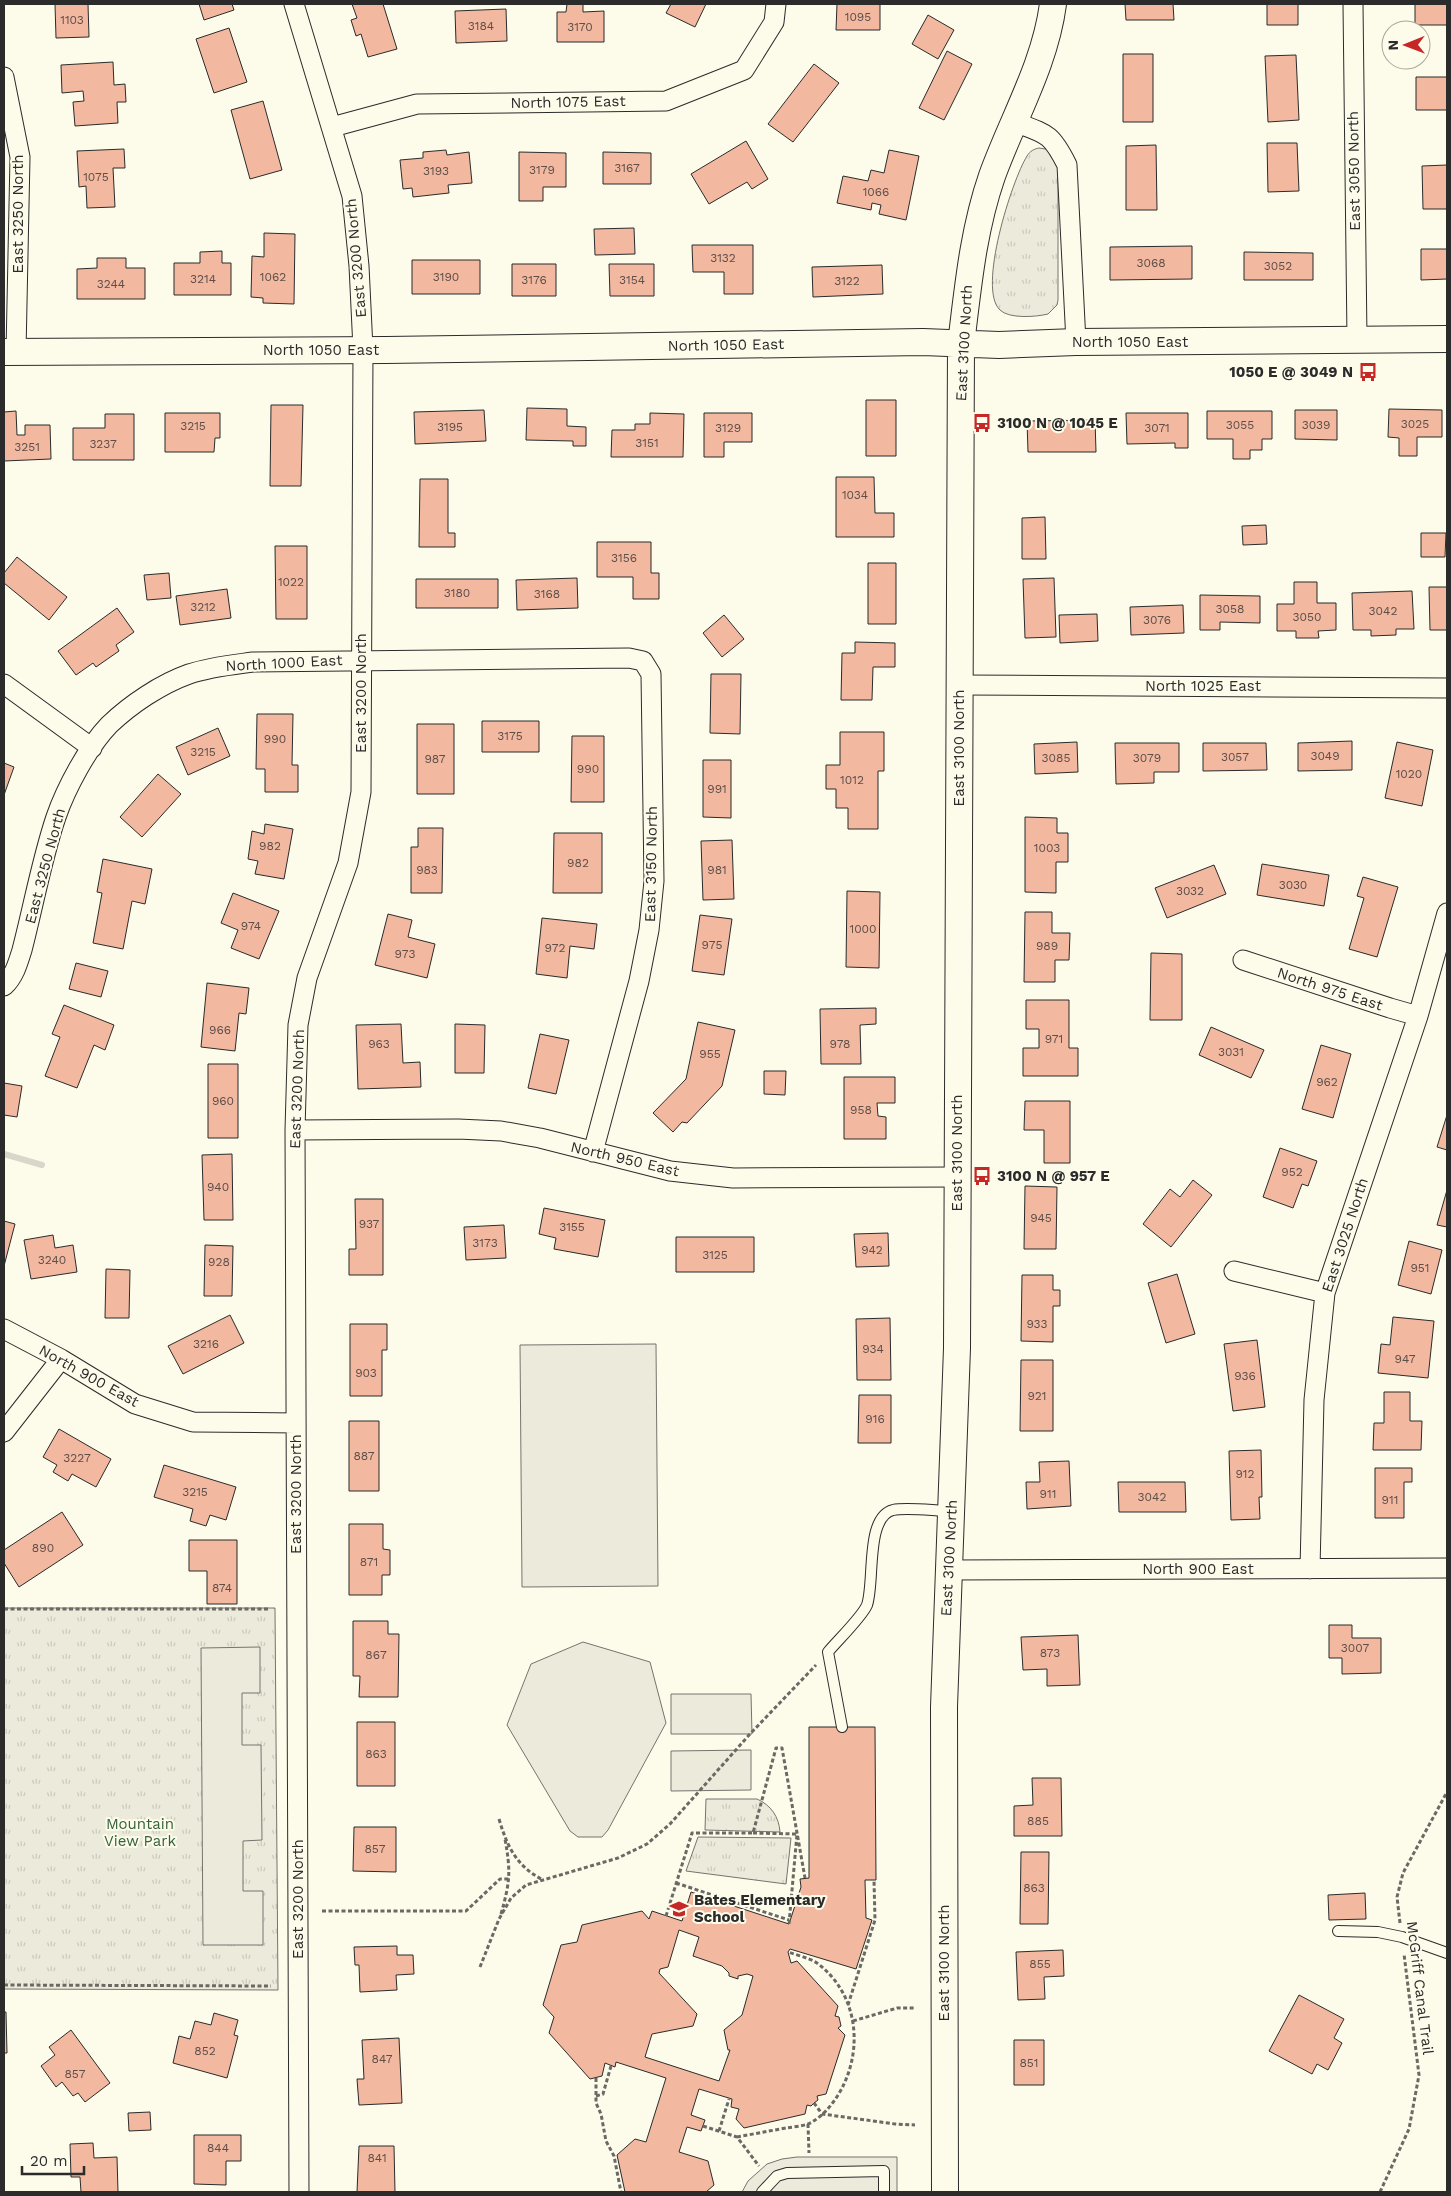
<svg xmlns="http://www.w3.org/2000/svg" width="1451" height="2196" font-family="'Work Sans',sans-serif">
<defs>
<pattern id="grass-tufts" width="24" height="20" patternUnits="userSpaceOnUse" patternTransform="scale(1.25)"><rect width="24" height="20" fill="#ecebdb"/><path d="M3 7l-1-3M5 7V3M7 7l1-3M15 17l-1-3M17 17v-4M19 17l1-3" fill="none" stroke="#cbcabc"/></pattern>
</defs>
<rect width="100%" height="100%" fill="#fdfbea"/>
<path fill="url(#grass-tufts)" stroke="#74746e" d="M1039 148 1051 150 1058 163V300L1057 305 1048 314C1036 317 1009 319 1000 310 977 289 1012 180 1027 156 1030 151 1034 149 1039 148Z
M4 1608H275L278 1990 4 1989Z
M706 1799H757C771 1805 779 1817 780 1832L705 1830Z
M698 1837 791 1838 786 1884 686 1871Z"/>
<path fill="#ecebdb" stroke="#74746e" d="M656 1344 658 1586 522 1587 520 1345Z
M583 1642 650 1662 666 1723 608 1830 602 1837H578L570 1831 507 1725 531 1664Z
M671 1694H751L752 1734H671Z
M751 1750V1790L671 1791V1751Z"/>
<path fill="#eceadb" stroke="#74746e" d="M260 1647V1693H242V1745H261L262 1840 243 1841V1891H263V1945H203L201 1648Z
M797 2157H897V2192H742L748 2181 767 2164 782 2159Z"/>
<g fill="none" stroke-linecap="round" stroke-linejoin="round">
<path stroke="#d8d7c9" stroke-width="6" d="M4 1154 42 1165"/>
</g>
<path fill="#f2b8a0" stroke="#2b2b2b" fill-rule="evenodd" d="M55 4H88L89 37 56 38Z
M199 4H232L234 10 204 20Z
M352 4H383L397 49 368 57 361 34 356 36 351 20 357 18Z
M567 4H583V12L604 11V42H557V12H566Z
M671 4H706L695 27 666 13Z
M837 4H880V30H836Z
M1125 4H1173L1174 20H1126Z
M1267 4H1298V25H1267Z
M1415 4H1447V25H1415Z
M506 9 507 41 456 43 455 11Z
M928 15 954 30 938 59 912 44Z
M229 28 247 82 214 93 196 39Z
M947 51 972 64 944 120 919 108Z
M1123 54H1153V122H1123Z
M1296 55 1299 120 1268 122 1265 56Z
M113 62 114 85 125 84 126 102H117L118 123 75 126 73 102 84 101 83 91 62 93 61 65Z
M814 64 839 83 793 142 768 124Z
M1416 77H1447V110H1416Z
M263 101 282 170 250 179 231 110Z
M746 141 768 179 752 189 747 182 709 204 691 174Z
M1267 143H1297L1299 191 1268 192Z
M1156 145 1157 210H1126V146Z
M124 149 125 168H113L115 207 87 208 86 186 79 187 77 151Z
M446 150 447 155 469 152 472 183 448 185 449 193 413 197 412 188 403 189 400 160 423 158V152Z
M889 150 919 156 906 220 879 214 881 205 872 203 871 210 837 203 843 176 868 181 871 170 884 173Z
M519 152 566 153V187H543V201H519Z
M603 152 651 153V184H603Z
M1447 165V209H1423L1422 166Z
M634 228 635 254 595 255 594 229Z
M264 233 295 234 294 304 263 303V298L251 297 252 256 264 257Z
M692 245H753V294H724V272H693Z
M1192 246V279L1110 280V247Z
M1421 249H1447V279L1421 280Z
M222 251V263H231V295H174V263H200V252Z
M1244 252 1313 253V280H1244Z
M97 258H126V268H145V299H77V269L97 268Z
M412 260H480V294H412Z
M512 264H556V296H512Z
M609 264H654V296H610Z
M882 265 883 294 813 297 812 267Z
M866 400H896V456H866Z
M271 405H303L301 486H270Z
M527 408 567 409V426L586 427V446H573V441L526 440Z
M1389 409 1442 410V437H1417V456H1399V438L1388 437Z
M484 410 486 441 415 444 414 412Z
M1295 410H1337V440L1295 439Z
M16 411 17 435H25V425H50L51 459 4 461V412Z
M1207 411H1272V439H1262V450H1250V459H1233V439H1207Z
M165 413H220V438H215L214 452H165Z
M650 413 684 414 683 457H611L612 430H635V424H650Z
M704 413H752V442H724V457H704Z
M1126 413H1188V448H1175V443L1127 444Z
M105 414H134V460H73V428H105Z
M1095 420 1096 452H1028L1027 421Z
M836 477H874L875 513H894V537H836Z
M420 479H448V533H455V547H419Z
M1045 517 1046 559H1022V518Z
M1266 525 1267 544 1243 545 1242 526Z
M1421 533H1446L1445 557H1421Z
M597 542H651V573H659V599H633V577H597Z
M275 546H307V619H276Z
M17 557 67 597 49 620 4 583V573Z
M868 563H896V624H868Z
M169 573 171 598 147 600 144 575Z
M577 578 578 608 517 610 516 580Z
M1054 578 1056 637 1025 638 1023 579Z
M416 579H498V608H416Z
M1294 582H1317V603H1336V630L1318 631 1319 638H1296V631H1277V604H1294Z
M1429 587H1447V630H1430Z
M227 589 231 618 180 625 176 596Z
M1412 591 1414 629H1396V635L1371 636V630H1353L1352 593Z
M1200 595 1260 596V623L1220 622V630H1200Z
M1183 605 1184 633 1131 635 1130 607Z
M117 608 134 632 116 645 119 651 96 667 93 663 76 675 58 651Z
M1097 614 1098 641 1060 643 1059 615Z
M724 615 744 639 722 657 703 633Z
M855 642 895 643V667H873L872 700H841L842 653H855Z
M711 674H741L740 734 710 733Z
M257 714H293L292 765H298V792H265V769H256Z
M482 721H539V752H482Z
M417 724H454V794H417Z
M218 728 230 756 188 775 176 747Z
M840 732H884V771H878V829H848V808H836V789H826V765H840Z
M572 736H604V802H571Z
M1352 741V770L1298 771V743Z
M1077 742 1078 772 1035 774 1034 744Z
M1397 742 1433 750 1422 806 1385 798Z
M1115 743H1179V772H1154V783L1116 784Z
M1203 743H1266L1267 770 1203 771Z
M703 760H731V818L703 817Z
M4 763 14 767 4 795Z
M158 774 181 794 142 837 120 817Z
M1025 817 1057 818V833H1068V862H1056V893L1025 892Z
M265 824 293 829 284 879 255 874 258 861 248 859 252 831 264 834Z
M418 828H443L442 893H411V847H418Z
M554 833H602V893H553Z
M732 840 734 899 703 900 701 841Z
M103 859 152 869 145 904 132 901 123 949 93 943 102 893 97 892Z
M1262 864 1329 875 1324 906 1257 895Z
M1214 865 1226 894 1167 918 1155 888Z
M1363 877 1398 887 1377 957 1349 949 1364 898 1357 896Z
M847 891 880 892 879 968 846 967Z
M233 893 279 911 259 959 231 948 238 930 221 923Z
M1025 912H1052V933H1070L1069 960H1055V982H1024Z
M388 914 412 920 408 937 435 944 427 978 375 965Z
M700 915 732 919 724 975 692 971Z
M542 918 597 924 594 949 570 946 567 978 536 974Z
M1151 953 1182 954V1020H1150Z
M76 963 108 971 101 997 69 989Z
M207 983 249 988 246 1014 239 1013 235 1051 201 1047Z
M1026 1000H1069V1048H1078V1076H1023V1048H1039V1029H1026Z
M64 1005 114 1025 105 1050 94 1045 77 1088 45 1076 60 1037 52 1034Z
M876 1008V1024L860 1025 861 1064H821L820 1009Z
M698 1022 735 1030 722 1086 687 1123 682 1122 673 1132 653 1113 686 1079Z
M401 1024 403 1063 420 1062 421 1087 358 1089 356 1025Z
M455 1024 485 1025 484 1073H455Z
M1211 1027 1264 1050 1251 1078 1199 1055Z
M540 1034 569 1040 556 1094 528 1088Z
M1321 1045 1351 1054 1333 1118 1302 1109Z
M208 1064H238V1138H208Z
M764 1071H786L785 1095 764 1094Z
M844 1077H895V1103H877L878 1116 886 1117V1139H844Z
M4 1083 22 1086 17 1117 4 1115Z
M1025 1101H1070V1163H1044V1130H1024Z
M1447 1115V1150L1437 1147Z
M1280 1148 1317 1161 1308 1186 1302 1184 1293 1208 1263 1197Z
M232 1154 233 1220H204L202 1155Z
M1193 1180 1212 1195 1171 1247 1143 1224 1170 1189 1180 1197Z
M1025 1186 1057 1187 1056 1249H1024Z
M1447 1190V1227L1437 1225Z
M355 1199H383V1275H349V1249H356Z
M544 1208 605 1220 598 1257 554 1249 556 1238 539 1234Z
M4 1221 15 1224 4 1266Z
M504 1225 506 1258 466 1260 464 1227Z
M888 1233 889 1266 856 1267 854 1234Z
M53 1235 55 1248 73 1245 77 1272 31 1279 24 1240Z
M676 1237H754V1272H676Z
M1409 1241 1442 1250 1431 1294 1398 1285Z
M205 1245 233 1246 232 1296H204Z
M106 1269 130 1270 129 1318H105Z
M1177 1274 1195 1334 1166 1343 1148 1283Z
M1022 1275H1053V1290H1060V1306H1053V1342L1021 1341Z
M230 1315 244 1343 183 1374 168 1346Z
M1393 1317 1434 1321 1428 1378 1378 1373 1381 1344 1390 1345Z
M890 1318 891 1380H857L856 1319Z
M350 1324H387V1350H382V1396H350Z
M1257 1340 1265 1407 1233 1411 1224 1344Z
M1021 1360H1053V1431H1020Z
M1384 1392H1410V1421H1422L1421 1450H1373L1374 1423H1384Z
M859 1395H891V1443H858Z
M349 1421H379V1491H349Z
M59 1429 111 1459 96 1487 72 1474 68 1481 53 1472 57 1465 43 1457Z
M1261 1450 1262 1497H1259L1260 1519 1231 1520 1229 1451Z
M1069 1461 1071 1506 1027 1509 1026 1482H1040L1039 1462Z
M164 1465 236 1487 226 1520 210 1515 206 1526 190 1521 193 1509 154 1497Z
M1375 1468H1412V1482H1404V1518H1375Z
M1118 1482H1185L1186 1512H1119Z
M62 1512 83 1545 19 1587 4 1563V1550Z
M349 1524H383V1549L390 1550V1575H382V1595H349Z
M189 1540H237V1604H207V1571H189Z
M353 1621H388V1634H399L398 1697H359L360 1676H353Z
M1329 1625H1352V1638H1381V1673L1342 1674V1658H1329Z
M1078 1635 1080 1685 1047 1686V1669L1023 1670 1021 1637Z
M357 1722H395V1786H357Z
M809 1727H875L876 1880H865L866 1918 872 1920 856 1969 790 1949 788 1952 791 1963 797 1961 838 2006 835 2016 839 2017 841 2026 838 2028 845 2035 826 2094 817 2096 818 2100 814 2103 811 2106 807 2105 805 2114 744 2128 736 2119 739 2109 731 2107 732 2099 699 2089 691 2115 705 2120 701 2131 687 2127 679 2152 708 2161 714 2185 706 2192H625L617 2155 635 2139 646 2142 666 2078 616 2062 615 2067 605 2063 602 2076 590 2079 549 2033 554 2017 543 2005 561 1945 577 1942 582 1925 642 1911 649 1919 652 1911 682 1921 691 1892 789 1924 801 1887 800 1879 809 1878ZM679 1930 699 1937 693 1956 722 1966 729 1973V1976L738 1979V1976L747 1974 753 1976 742 2015 724 2030 728 2050H730L719 2081 645 2057 652 2034 693 2026 697 2014 659 1973 660 1969 668 1967Z
M1032 1778H1061L1062 1836H1014V1806L1033 1805Z
M354 1827H396V1872L353 1871Z
M1021 1852H1049L1048 1924H1020Z
M1365 1893 1366 1919 1329 1920 1328 1895Z
M397 1946V1955H413L414 1974 396 1975 397 1990 360 1992 359 1965H355L354 1947Z
M1063 1950 1064 1976 1044 1977 1045 1999 1018 2000 1016 1952Z
M1299 1995 1344 2019 1334 2038 1342 2043 1328 2070 1317 2064 1312 2074 1269 2051Z
M4 2012H6L7 2053H4Z
M214 2013 238 2020 234 2035 238 2036 227 2078 173 2063 179 2036 190 2039 195 2021 211 2025Z
M71 2030 110 2083 85 2102 78 2093 73 2096 62 2082 56 2087 41 2066 55 2055 49 2047Z
M399 2038 402 2103 359 2105 357 2079H364L362 2040Z
M1014 2040H1044V2085H1014Z
M150 2112 151 2130 129 2131 128 2113Z
M194 2135H241V2161H226V2185L194 2184Z
M93 2143 94 2158 117 2157 118 2192H81L80 2177H71L70 2144Z
M359 2146H394L395 2192H357Z"/>
<g fill="none" stroke-linecap="round" stroke-linejoin="round">
<g stroke="#2b2b2b" stroke-width="12">
<path id="lane" d="M842 1727 828 1652C837 1641 862 1617 867 1605 875 1582 865 1517 893 1510 907 1507 936 1511 951 1511
M1338 1931 1378 1932 1402 1937 1447 1953
M762 2192 777 2176 787 2173 884 2171V2192"/>
</g>
<g stroke="#2b2b2b" stroke-width="21">
<path id="street" d="M294 4 352 196 359 266 363 349 361 792 348 863 307 978 298 1025 295 1130 299 2192
M1353 4 1357 339
M4 77 20 157 16 352
M1014 122C1047 134 1051 133 1067 165L1076 342
M332 127 417 104 666 101 744 70 774 22 776 4
M4 684 92 748
M959 685 1447 688
M1243 960 1390 1008 1418 1016
M4 986C14 977 18 963 22 950 33 908 42 858 56 817 66 788 88 747 109 725 131 704 161 684 189 674 210 667 231 665 253 662L629 658 643 661 651 674 654 881 649 930 639 981 593 1152
M295 1130 458 1129 501 1131 540 1138 670 1171 733 1178 957 1177
M1234 1271 1325 1293
M4 1329 61 1359 135 1404 193 1422 296 1423
M4 1432 61 1359
M1310 1569 1314 1400 1325 1293 1418 1016 1447 913
M949 1570 1447 1568"/>
</g>
<g stroke="#2b2b2b" stroke-width="28">
<path id="secondary" d="M4 352 386 350 923 342 999 345 1076 342 1447 339
M945 2192 944 1707 957 1348 961 344C968 287 973 231 992 176 1013 118 1045 65 1053 4"/>
</g>
<path stroke="#6a6964" stroke-width="3" stroke-dasharray="4 2.5" stroke-linecap="butt" d="M4 1609H268
M499 1819C507 1846 516 1866 543 1880
M753 1833 797 1834 789 1924
M676 1883 789 1920
M322 1911H466L500 1879H510
M501 1914C510 1882 511 1872 505 1839
M666 1916 692 1833H753L776 1748H782L805 1878
M1400 1923 1397 1897 1403 1873 1447 1792
M480 1967 499 1919 511 1898 526 1885 618 1858 647 1844 670 1824 750 1734 816 1665
M4 1985 271 1986
M848 2005 875 1920 874 1880
M853 2021 897 2008H915
M596 2078V2103L601 2114 606 2141 614 2156 621 2192
M596 2096 603 2094 611 2066
M814 2103 822 2114 895 2124 915 2125
M808 2124 809 2153
M703 2126 737 2137 759 2166
M719 2131 729 2099
M737 2137C753 2134 769 2131 786 2128 793 2127 802 2126 808 2124 824 2117 837 2099 844 2084 863 2043 856 1992 817 1963 809 1958 797 1955 788 1952
M1380 2192 1409 2129 1419 2075 1404 1954"/>
<use href="#lane" stroke="#fdfbea" stroke-width="10"/>
<use href="#street" stroke="#fdfbea" stroke-width="19"/>
<use href="#secondary" stroke="#fdfbea" stroke-width="26"/>
</g>
<defs>
<g id="bus-bare" transform="scale(1.5)"><path d="M-5-6H5V4H4V6H2V4H-2V6H-4V4H-5ZM-3.5-4V0h7V-4ZM-3.5 1.2v1.5H-2V1.2ZM2 1.2v1.5H3.5V1.2Z" fill="#c62828" stroke="#fdfbea" stroke-width="2.5" paint-order="stroke"/></g>
<g id="school-bare" transform="scale(1.5)"><path d="M0-5L7-2L0 1L-7-2ZM-4 1L0 2.5L4 1V4Q0 6-4 4Z" fill="#c62828" stroke="#fdfbea" stroke-width="2.5" paint-order="stroke"/></g>
</defs>
<g fill-rule="evenodd">
<use href="#bus-bare" x="1368" y="372"/>
<use href="#bus-bare" x="982" y="423"/>
<use href="#bus-bare" x="982" y="1176"/>
<use href="#school-bare" x="679" y="1909"/>
</g>
<g text-anchor="middle" dominant-baseline="central" stroke-width="4" stroke-linejoin="round" paint-order="stroke">
<g font-size="12" fill="#5d4e48">
<text x="858" y="17">1095</text>
<text x="72" y="20">1103</text>
<text x="481" y="26">3184</text>
<text x="580" y="27">3170</text>
<text x="627" y="168">3167</text>
<text x="542" y="170">3179</text>
<text x="436" y="171">3193</text>
<text x="96" y="177">1075</text>
<text x="876" y="192">1066</text>
<text x="723" y="258">3132</text>
<text x="1151" y="263">3068</text>
<text x="1278" y="266">3052</text>
<text x="273" y="277">1062</text>
<text x="446" y="277">3190</text>
<text x="203" y="279">3214</text>
<text x="534" y="280">3176</text>
<text x="632" y="280">3154</text>
<text x="847" y="281">3122</text>
<text x="111" y="284">3244</text>
<text x="1415" y="424">3025</text>
<text x="1240" y="425">3055</text>
<text x="1316" y="425">3039</text>
<text x="193" y="426">3215</text>
<text x="450" y="427">3195</text>
<text x="728" y="428">3129</text>
<text x="1157" y="428">3071</text>
<text x="647" y="443">3151</text>
<text x="103" y="444">3237</text>
<text x="27" y="447">3251</text>
<text x="855" y="495">1034</text>
<text x="624" y="558">3156</text>
<text x="291" y="582">1022</text>
<text x="457" y="593">3180</text>
<text x="547" y="594">3168</text>
<text x="203" y="607">3212</text>
<text x="1230" y="609">3058</text>
<text x="1383" y="611">3042</text>
<text x="1307" y="617">3050</text>
<text x="1157" y="620">3076</text>
<text x="510" y="736">3175</text>
<text x="275" y="739">990</text>
<text x="203" y="752">3215</text>
<text x="1325" y="756">3049</text>
<text x="1235" y="757">3057</text>
<text x="1056" y="758">3085</text>
<text x="1147" y="758">3079</text>
<text x="435" y="759">987</text>
<text x="588" y="769">990</text>
<text x="1409" y="774">1020</text>
<text x="852" y="780">1012</text>
<text x="717" y="789">991</text>
<text x="270" y="846">982</text>
<text x="1047" y="848">1003</text>
<text x="578" y="863">982</text>
<text x="427" y="870">983</text>
<text x="717" y="870">981</text>
<text x="1293" y="885">3030</text>
<text x="1190" y="891">3032</text>
<text x="251" y="926">974</text>
<text x="863" y="929">1000</text>
<text x="712" y="945">975</text>
<text x="1047" y="946">989</text>
<text x="555" y="948">972</text>
<text x="405" y="954">973</text>
<text x="220" y="1030">966</text>
<text x="1054" y="1039">971</text>
<text x="379" y="1044">963</text>
<text x="840" y="1044">978</text>
<text x="1231" y="1052">3031</text>
<text x="710" y="1054">955</text>
<text x="1327" y="1082">962</text>
<text x="223" y="1101">960</text>
<text x="861" y="1110">958</text>
<text x="1292" y="1172">952</text>
<text x="218" y="1187">940</text>
<text x="1041" y="1218">945</text>
<text x="369" y="1224">937</text>
<text x="572" y="1227">3155</text>
<text x="485" y="1243">3173</text>
<text x="872" y="1250">942</text>
<text x="715" y="1255">3125</text>
<text x="52" y="1260">3240</text>
<text x="219" y="1262">928</text>
<text x="1420" y="1268">951</text>
<text x="1037" y="1324">933</text>
<text x="206" y="1344">3216</text>
<text x="873" y="1349">934</text>
<text x="1405" y="1359">947</text>
<text x="366" y="1373">903</text>
<text x="1245" y="1376">936</text>
<text x="1037" y="1396">921</text>
<text x="875" y="1419">916</text>
<text x="364" y="1456">887</text>
<text x="77" y="1458">3227</text>
<text x="1245" y="1474">912</text>
<text x="195" y="1492">3215</text>
<text x="1048" y="1494">911</text>
<text x="1152" y="1497">3042</text>
<text x="1390" y="1500">911</text>
<text x="43" y="1548">890</text>
<text x="369" y="1562">871</text>
<text x="222" y="1588">874</text>
<text x="1355" y="1648">3007</text>
<text x="1050" y="1653">873</text>
<text x="376" y="1655">867</text>
<text x="376" y="1754">863</text>
<text x="1038" y="1821">885</text>
<text x="375" y="1849">857</text>
<text x="1034" y="1888">863</text>
<text x="1040" y="1964">855</text>
<text x="205" y="2051">852</text>
<text x="382" y="2059">847</text>
<text x="1029" y="2063">851</text>
<text x="75" y="2074">857</text>
<text x="218" y="2148">844</text>
<text x="377" y="2158">841</text>
</g>
<g font-size="15" fill="#2b2b2b" stroke="#fdfbea">
<text transform="translate(568 102) rotate(-1)">North 1075 East</text>
<text transform="translate(1354 171) rotate(-91)">East 3050 North</text>
<text transform="translate(18 214) rotate(-90)">East 3250 North</text>
<text transform="translate(356 258) rotate(-95)">East 3200 North</text>
<text x="1130" y="342">North 1050 East</text>
<text transform="translate(964 343) rotate(-87)">East 3100 North</text>
<text transform="translate(726 345) rotate(-1)">North 1050 East</text>
<text x="321" y="350">North 1050 East</text>
<text transform="translate(284 663) rotate(-3)">North 1000 East</text>
<text x="1203" y="686">North 1025 East</text>
<text transform="translate(361 693) rotate(-90)">East 3200 North</text>
<text transform="translate(959 748) rotate(-90)">East 3100 North</text>
<text transform="translate(651 864) rotate(-89)">East 3150 North</text>
<text transform="translate(45 866) rotate(-75)">East 3250 North</text>
<text transform="translate(1330 989) rotate(18)">North 975 East</text>
<text transform="translate(297 1089) rotate(-88)">East 3200 North</text>
<text transform="translate(957 1153) rotate(-90)">East 3100 North</text>
<text transform="translate(625 1159) rotate(13)">North 950 East</text>
<text transform="translate(1345 1235) rotate(-72)">East 3025 North</text>
<text transform="translate(89 1376) rotate(29)">North 900 East</text>
<text transform="translate(296 1494) rotate(-90)">East 3200 North</text>
<text transform="translate(949 1558) rotate(-87)">East 3100 North</text>
<text x="1198" y="1569">North 900 East</text>
<text transform="translate(298 1899) rotate(-90)">East 3200 North</text>
<text transform="translate(944 1963) rotate(-90)">East 3100 North</text>
<text transform="translate(1420 1988) rotate(83)">McGriff Canal Trail</text>
</g>
<g font-size="15" font-weight="bold" fill="#2b2b2b" stroke="#fdfbea" text-anchor="start">
<text x="1353" y="372" text-anchor="end">1050 E @ 3049 N</text>
<text x="997" y="423">3100 N @ 1045 E</text>
<text x="997" y="1176">3100 N @ 957 E</text>
<text x="694" y="1900">Bates Elementary<tspan x="694" dy="17">School</tspan></text>
</g>
<g font-size="15" fill="#34623c" stroke="#fdfbea">
<text x="140" y="1824">Mountain<tspan x="140" dy="17">View Park</tspan></text>
</g>
</g>
<rect width="1451" height="2196" fill="none" stroke="#2b2b2b" stroke-width="10"/>
<g transform="translate(1406 45) rotate(269)"><circle r="24" fill="#fdfbea" stroke="#a9a89e"/>
<path d="M0-4L9 19L0 12L-9 19Z" fill="#c62828"/>
<text y="-8" font-size="14" font-weight="bold" text-anchor="middle" fill="#2b2b2b">N</text>
</g>
<path d="M22 2166v8h62v-8" fill="none" stroke="#2b2b2b" stroke-width="2.5"/>
<text x="30" y="2166" font-size="15" fill="#2b2b2b" stroke="#fdfbea" stroke-width="4" paint-order="stroke">20 m</text>
</svg>
